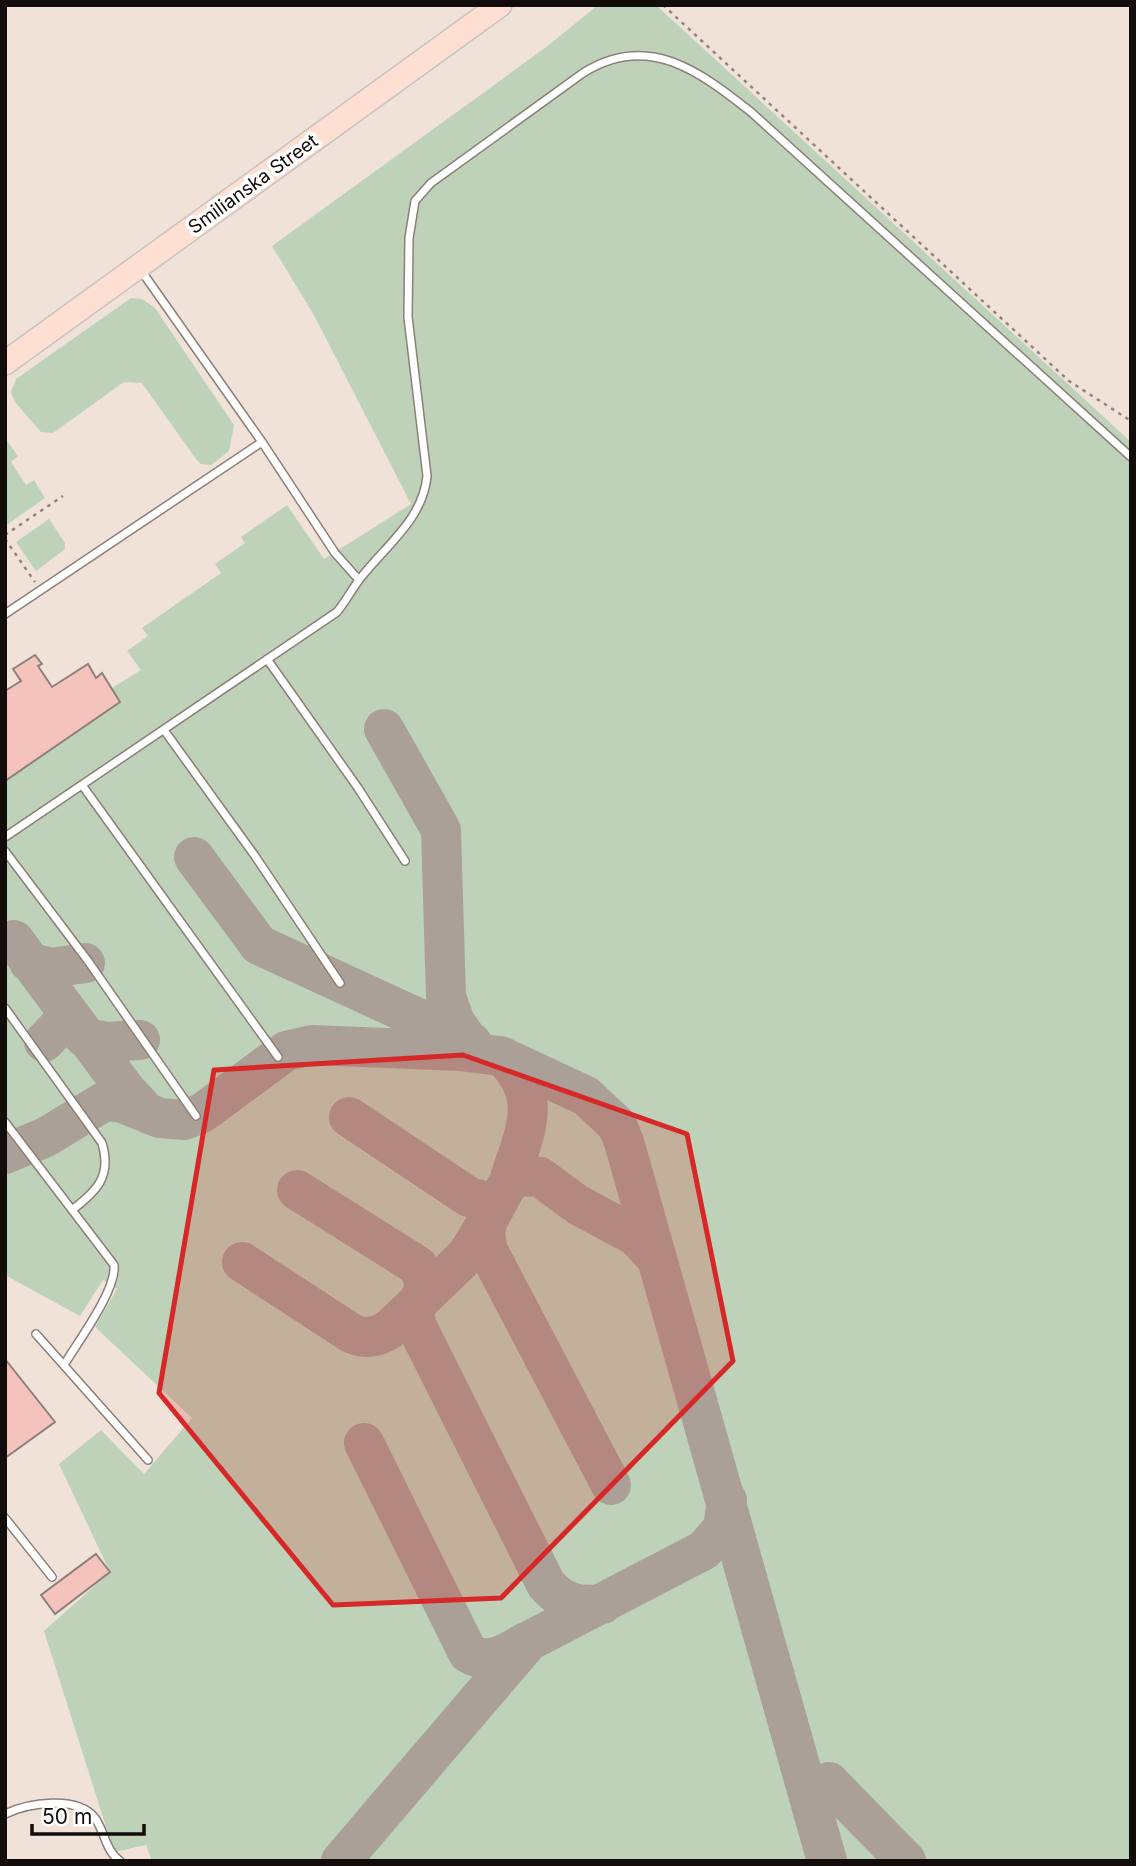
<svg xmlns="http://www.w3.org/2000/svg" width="1136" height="1866" font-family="Inter,sans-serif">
<rect width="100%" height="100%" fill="#f0e2d8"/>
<path fill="#bdd2b8" d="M598 5H656L1131 442V1861H152L146 1845 114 1852 44 1631 110 1572 59 1464 101 1430 144 1474 192 1418 95 1327 117 1289 103 1280 80 1316 5 1275V781L120 702 112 688 141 670 127 651 148 636 142 628 221 573 215 564 245 543 241 537 287 505 324 559 411 504 315 317 272 246 545 48Z
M131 298 142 299 155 308 234 425 229 451 211 465 201 464 196 459 142 383 124 382 53 433 41 432 15 402 11 392 16 379Z
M5 438 18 456 11 462 26 485 34 480 45 498 8 524 5 523Z
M49 519 65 543V549L36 571 16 542Z"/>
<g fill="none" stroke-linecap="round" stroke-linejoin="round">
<path stroke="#aba098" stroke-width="40" d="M384 729 441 830 446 997 455 1022 469 1042
M194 857 259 945 472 1043
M14 940 125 1089 147 1113 160 1118 184 1120 202 1113 286 1051 312 1045 460 1051 500 1056 586 1096 617 1125 624 1142 827 1861
M29 962 51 968 85 963
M84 1037 106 1042 140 1040
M44 1042 60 1025 65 1011
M503 1057C544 1096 525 1132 510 1178
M349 1117 469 1197 488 1202 498 1198
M5 1154 46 1137 105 1101 122 1103 147 1113
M297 1190 418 1266 424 1279 423 1296
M488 1220 512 1176 540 1177 578 1205 636 1236 657 1259
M242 1262 351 1333C364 1340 378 1337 390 1329L467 1255 488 1220 485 1231 487 1249 611 1485
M418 1301 414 1313 417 1327 546 1584C562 1603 578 1607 603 1604
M364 1443 468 1653C489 1666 507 1653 526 1642
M829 1782 906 1861
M341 1861 529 1641 704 1550 723 1528 727 1500"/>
</g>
<path fill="#f4c4bc" stroke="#8f7f7c" stroke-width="2" d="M35 655 42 664 38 666 52 687 88 664 96 678 102 673 120 702 5 781V691L21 681 13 669Z
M5 1359 55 1422 5 1458Z
M96 1554 110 1572 55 1614 41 1595Z"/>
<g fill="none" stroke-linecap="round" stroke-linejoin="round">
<g stroke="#8c7f76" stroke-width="10">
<path id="service" d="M262 442 335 553 359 580
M5 614 262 442 140 269
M267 659 358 788 405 861
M164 730 255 856 340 983
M82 785 278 1057
M5 837 337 612C345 602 351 591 359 580 384 547 423 520 427 476L408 317 409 238 415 201 431 183 583 73C648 32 699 71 751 112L1131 457
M5 851 88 961 196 1116
M5 1008 102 1143C112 1176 97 1191 72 1210
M5 1122 114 1265C117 1290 77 1343 64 1365
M36 1334 148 1460
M5 1518 52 1577
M5 1814C28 1803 77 1795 95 1818 105 1832 105 1850 120 1861"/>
</g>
<g stroke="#c6c5c4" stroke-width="26">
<path id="primary" d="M5 363 500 5"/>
</g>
<path stroke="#90867f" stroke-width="2.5" stroke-dasharray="3.5 5" stroke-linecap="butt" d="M663 5 1069 381 1131 421
M5 535 63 496
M5 539 35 582"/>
<use href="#service" stroke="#fff" stroke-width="7"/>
<use href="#primary" stroke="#fedfd1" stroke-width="23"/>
</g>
<path fill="#d62828" fill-opacity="0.2" stroke="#d62828" stroke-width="5" stroke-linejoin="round" d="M463 1055 687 1134 733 1361 501 1598 333 1605 159 1393 214 1070Z"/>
<g text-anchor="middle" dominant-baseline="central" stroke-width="7" stroke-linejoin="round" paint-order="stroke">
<g font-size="19" fill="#120d0a" stroke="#fff">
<text transform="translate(253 184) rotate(-36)">Smilianska Street</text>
</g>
</g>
<rect width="1136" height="1866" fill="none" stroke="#120d0a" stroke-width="14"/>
<path d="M32 1824v10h112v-10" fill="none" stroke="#120d0a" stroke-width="3.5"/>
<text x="42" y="1824" font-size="21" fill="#120d0a" stroke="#ffffff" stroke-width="5" paint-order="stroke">50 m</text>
</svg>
